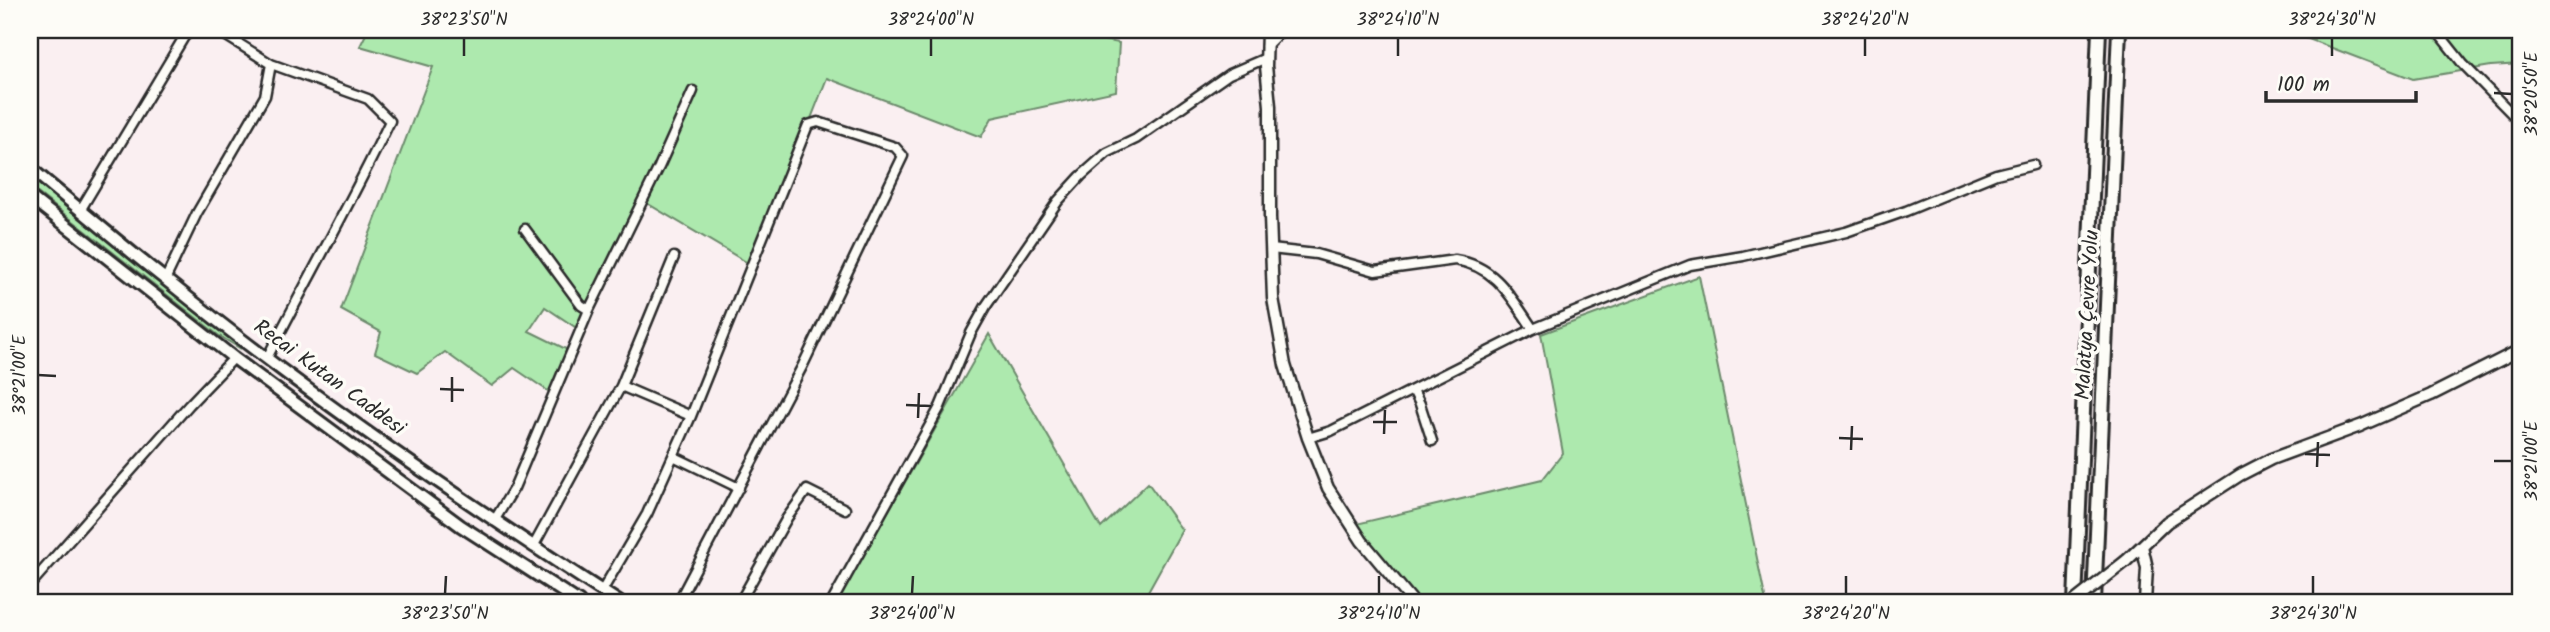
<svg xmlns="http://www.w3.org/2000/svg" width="2550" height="632" font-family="Kalam,sans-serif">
<rect width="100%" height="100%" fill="#faeff1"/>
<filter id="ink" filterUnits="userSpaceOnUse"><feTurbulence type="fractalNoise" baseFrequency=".0143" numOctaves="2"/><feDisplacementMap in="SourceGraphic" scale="14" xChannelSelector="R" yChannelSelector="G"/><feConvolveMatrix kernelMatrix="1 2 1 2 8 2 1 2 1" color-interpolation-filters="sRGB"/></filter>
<g filter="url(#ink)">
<path fill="#ade9ae" stroke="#6c8a6c" stroke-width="2" d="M368 30H1051L1119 43 1116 91 992 118 981 137 827 78 753 266 643 201 581 331 545 307 529 331 572 352 554 395 514 368 492 386 445 352 417 373 375 353 381 332 341 310 433 67 360 46Z
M2285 30H2520V64L2491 66 2413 79Z
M30 177 224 330 241 349 218 335 30 187Z
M1699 276 1766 602H1413L1352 525 1542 480 1563 453 1541 334Z
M989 334 1101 528 1148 483 1182 530 1142 602H837Z"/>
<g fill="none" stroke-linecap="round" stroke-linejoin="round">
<g stroke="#2b2b2b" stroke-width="13">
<path id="minor" d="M217 30 271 64 368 99 390 121C352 201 308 278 267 358
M2436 30 2463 64 2520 122
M1266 46 1282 30
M81 209 184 37 191 30
M525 229 581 305 589 310
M1271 249 1316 254 1375 271 1455 260C1496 266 1511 297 1533 329L1690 265 1743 256 1846 232 1906 211 1996 174 2033 165
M165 280 197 213 265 96 271 64
M621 386 674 257
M1413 390 1420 404 1432 441
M1308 438 1331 431 1533 329
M673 456 739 488
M494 521 514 488 589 310 659 167 693 91
M533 547 621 386 691 416
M30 585 189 405 234 358
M602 591 647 514 691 416 808 125 818 122 895 147 903 156 803 365 678 602
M740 602 787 518 807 490 845 509
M832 602 940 407 971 333 986 306 1058 201 1081 176 1107 153 1136 139 1229 74 1266 58"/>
</g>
<g stroke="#2b2b2b" stroke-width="15">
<path id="tertiary" d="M1267 30 1266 66 1270 106V217L1273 298 1285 365 1308 438 1328 488 1362 541 1413 602
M2142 546 2147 568 2145 602
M2126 561 2167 522 2240 475 2271 459 2360 426 2431 395 2520 350"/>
</g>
<g stroke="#2b2b2b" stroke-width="16">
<path id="secondary" d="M30 168C75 205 119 243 165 279 309 396 463 501 619 602
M30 197 234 358 461 526 579 602"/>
</g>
<g stroke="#2b2b2b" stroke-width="18">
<path id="trunk" d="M2075 602 2099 30
M2094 602 2119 30"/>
</g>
<use href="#minor" stroke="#fdfcf7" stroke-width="8"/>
<use href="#tertiary" stroke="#fdfcf7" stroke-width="10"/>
<use href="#secondary" stroke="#fdfcf7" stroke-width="10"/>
<use href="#trunk" stroke="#fdfcf7" stroke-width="12"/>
<g stroke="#2b2b2b" stroke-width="15" stroke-linecap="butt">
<path id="tertiary-bridge" d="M2074 602 2126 561"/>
</g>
<use href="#tertiary-bridge" stroke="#fdfcf7" stroke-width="10"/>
</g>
</g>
<path fill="none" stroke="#2b2b2b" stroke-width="2.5" d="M464 56V38M931 56V38M1398 56V38M1865 56V38M2332 56V38M2494 93 2512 94M38 375 56 376M440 389 464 390M452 402V377M906 405 931 406M918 418 919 393M1373 422H1397M1384 434 1385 410M1839 438 1863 439M1851 450 1852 426M2305 454 2330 455M2494 461H2512M2317 467 2318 442M445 594 446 576M912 594 913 576M1379 594V576M1846 594V576M2313 594V576"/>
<g text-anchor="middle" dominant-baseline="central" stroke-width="7" stroke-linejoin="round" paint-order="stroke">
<g font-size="21" fill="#2b2b2b" stroke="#fdfcf7">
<text transform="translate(2088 315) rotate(-87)">Malatya Çevre Yolu</text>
<text transform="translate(329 378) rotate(36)">Recai Kutan Caddesi</text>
</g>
</g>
<rect width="2550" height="632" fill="none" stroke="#fdfcf7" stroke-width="77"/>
<path d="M2266 91v10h150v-10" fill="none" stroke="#2b2b2b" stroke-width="3.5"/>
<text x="2277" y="91" font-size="21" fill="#2b2b2b" stroke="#fdfcf7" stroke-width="5" paint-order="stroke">100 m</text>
<rect x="38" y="38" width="2474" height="556" fill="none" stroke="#2b2b2b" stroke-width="2.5"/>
<g font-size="18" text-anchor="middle" fill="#2b2b2b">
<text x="464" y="25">38°23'50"N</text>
<text x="931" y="25">38°24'00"N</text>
<text x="1398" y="25">38°24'10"N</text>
<text x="1865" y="25">38°24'20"N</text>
<text x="2332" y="25">38°24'30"N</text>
<text transform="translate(2531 94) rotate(-90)" y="6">38°20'50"E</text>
<text transform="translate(19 375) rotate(-90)" y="6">38°21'00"E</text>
<text transform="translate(2531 461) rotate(-90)" y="6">38°21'00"E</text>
<text x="445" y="619">38°23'50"N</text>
<text x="912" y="619">38°24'00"N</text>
<text x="1379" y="619">38°24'10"N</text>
<text x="1846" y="619">38°24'20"N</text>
<text x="2313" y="619">38°24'30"N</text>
</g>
</svg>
